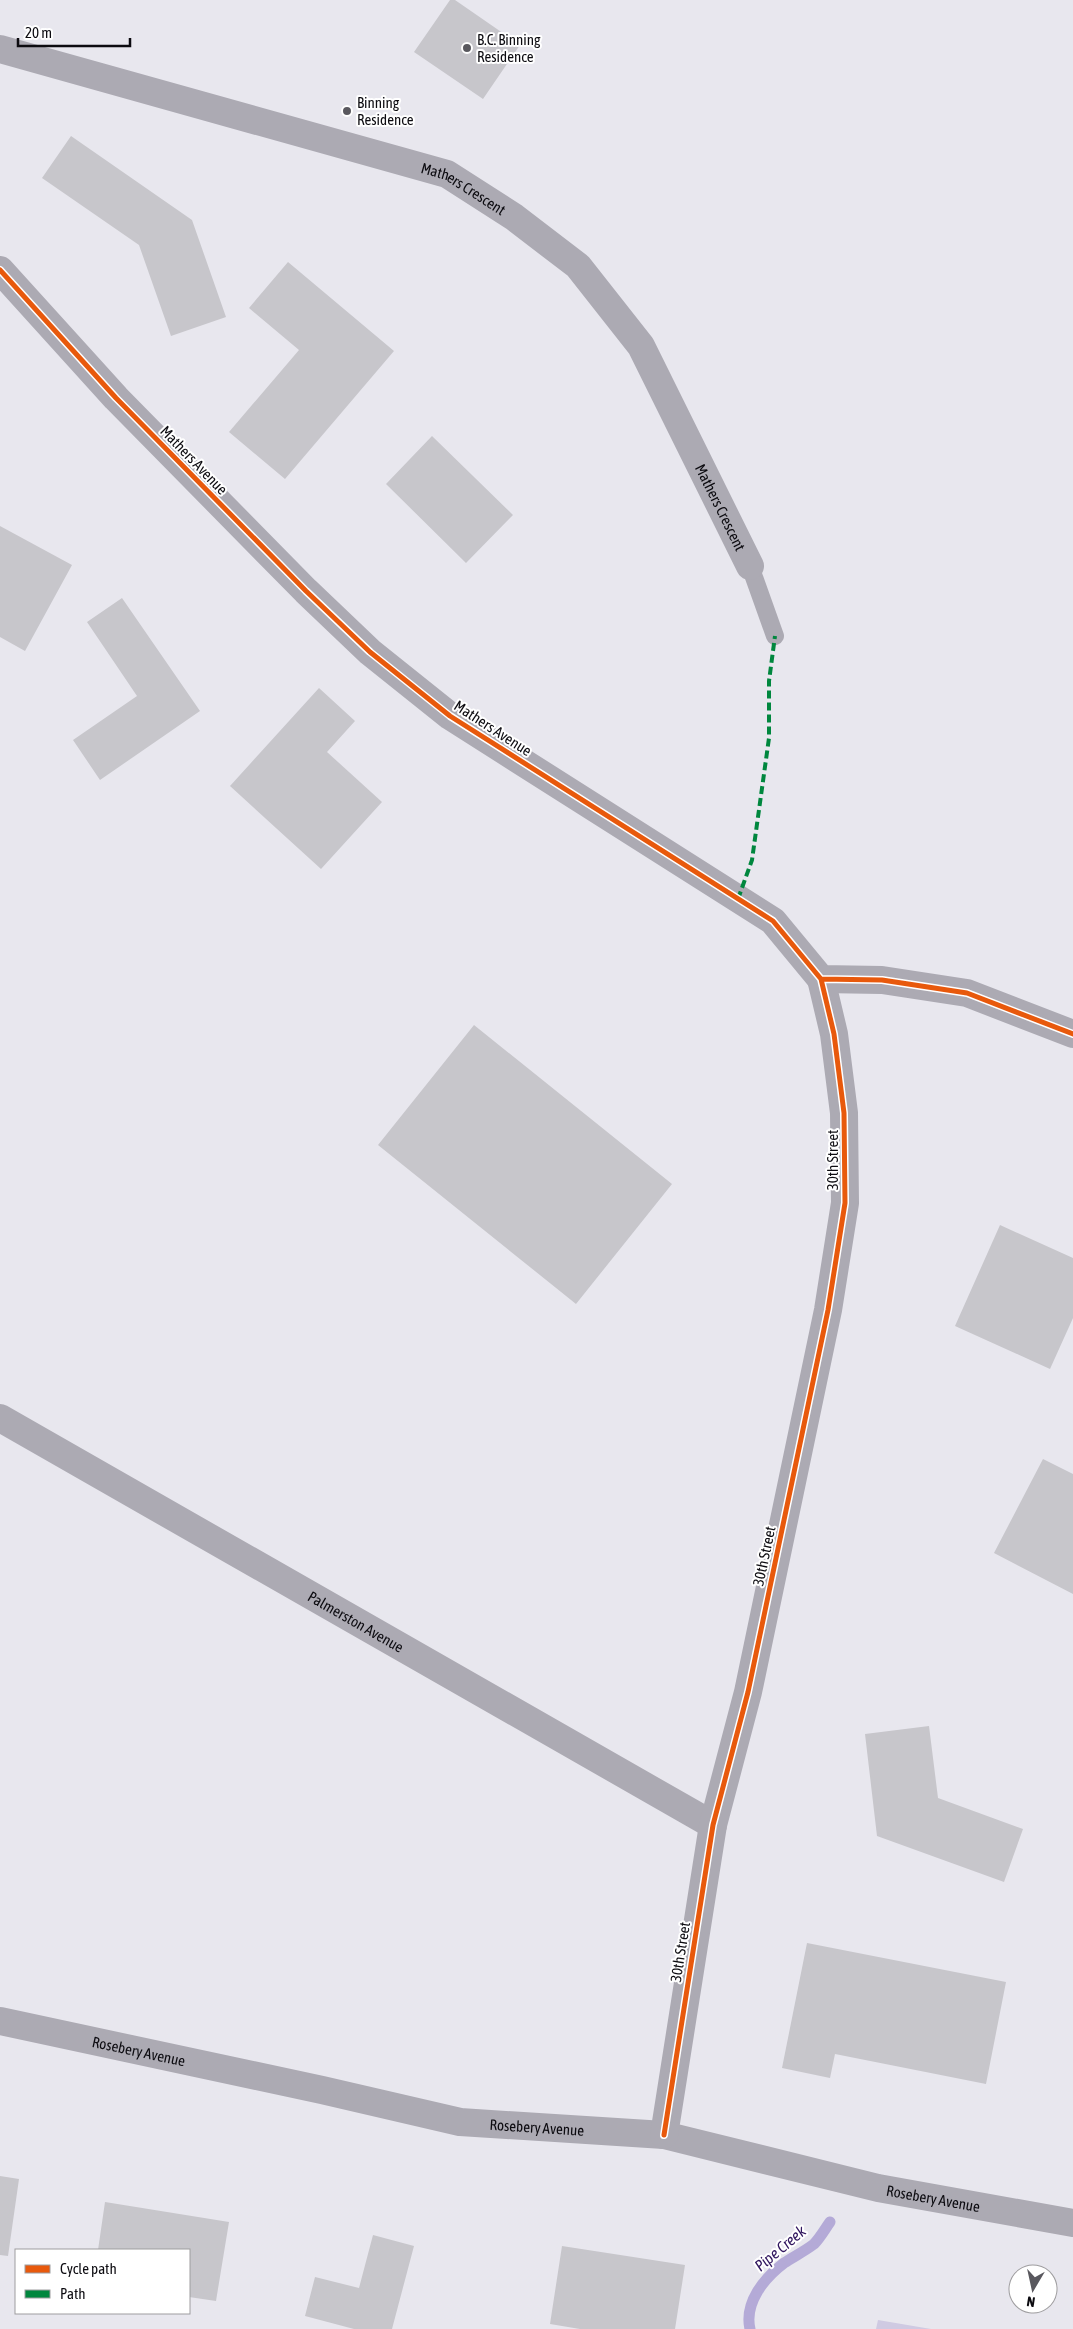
<svg xmlns="http://www.w3.org/2000/svg" width="1073" height="2329" font-family="'Asap Condensed',sans-serif">
<rect width="100%" height="100%" fill="#e8e7ee"/>
<path fill="#cfcae2" d="M878 2320 931 2329H876Z"/>
<g fill="none" stroke-linecap="round" stroke-linejoin="round">
<path stroke="#b4aad7" stroke-width="11" d="M750 2329C744 2303 764 2278 784 2263 793 2257 805 2251 814 2244 820 2238 825 2229 830 2222"/>
</g>
<path fill="#c7c6cb" d="M450 0H455L520 45 483 99 414 52Z
M71 136 192 220 226 317 171 336 139 245 42 178Z
M288 262 394 351 285 479 229 432 299 350 249 308Z
M432 436 513 515 466 563 386 484Z
M0 526 72 565 25 651 0 637Z
M122 598 200 711 100 780 73 740 137 696 87 622Z
M319 688 355 721 327 752 382 802 321 869 230 786Z
M474 1025 672 1184 576 1304 378 1145Z
M1000 1225 1073 1258V1318L1050 1369 955 1326Z
M1043 1459 1073 1474V1594L994 1553Z
M929 1726 938 1798 1023 1829 1004 1882 877 1836 865 1734Z
M807 1943 1006 1982 986 2084 835 2054 830 2078 782 2068Z
M0 2176 19 2179 8 2256 0 2255Z
M105 2202 229 2222 216 2301 189 2297V2250H98Z
M373 2235 414 2246 392 2329H354L305 2316 315 2277 359 2288Z
M562 2246 685 2265 675 2329H580L550 2324Z"/>
<g fill="none" stroke-linecap="round" stroke-linejoin="round">
<path stroke="#acaab3" stroke-width="18" d="M750 566 775 636"/>
<g stroke="#acaab3" stroke-width="28">
<path id="s1" d="M0 49 447 174 514 217 578 266 641 346 750 566"/>
<path d="M0 270 116 398 306 591 370 652 450 716 773 921 821 979 882 980 967 993 1073 1034"/>
<path id="s2" d="M0 1418 713 1825"/>
<path id="s3" d="M0 2021 322 2090 460 2122 664 2135 878 2188 1073 2223"/>
<path d="M664 2135 713 1825 748 1692 828 1310 845 1203 844 1113 834 1034 821 979"/>
</g>
<path stroke="#00873e" stroke-width="4" stroke-dasharray="8 4" stroke-linecap="butt" d="M738 899 752 860 769 738V681L775 636"/>
<g stroke="#fff" stroke-width="8">
<path id="cycleway" d="M0 270 116 398 306 591 370 652 450 716 773 921 821 979 882 980 967 993 1073 1034
M664 2135 713 1825 748 1692 828 1310 845 1203 844 1113 834 1034 821 979"/>
</g>
<use href="#cycleway" stroke="#e8590c" stroke-width="5"/>
</g>
<g fill="#59585e" stroke="#fff" stroke-width="2">
<circle cx="467" cy="48" r="5"/>
<circle cx="347" cy="111" r="5"/>
</g>
<g text-anchor="middle" dominant-baseline="central" stroke-width="4" stroke-linejoin="round" paint-order="stroke">
<g font-size="15" fill="#0c0b10" stroke="#fff" text-anchor="start">
<text x="477" y="39">B.C. Binning<tspan x="477" dy="17">Residence</tspan></text>
<text x="357" y="102">Binning<tspan x="357" dy="17">Residence</tspan></text>
</g>
<g font-size="15" fill="#0c0b10" stroke="#fff">
<text stroke="none"><textPath href="#s1" startOffset="485">Mathers Crescent</textPath></text>
<text transform="translate(194 460) rotate(46)">Mathers Avenue</text>
<text stroke="none"><textPath href="#s1" startOffset="906">Mathers Crescent</textPath></text>
<text transform="translate(493 728) rotate(33)">Mathers Avenue</text>
<text transform="translate(832 1160) rotate(-90)">30th Street</text>
<text transform="translate(764 1556) rotate(-78)">30th Street</text>
<text stroke="none"><textPath href="#s2" startOffset="410">Palmerston Avenue</textPath></text>
<text transform="translate(680 1952) rotate(-81)">30th Street</text>
<text stroke="none"><textPath href="#s3" startOffset="142">Rosebery Avenue</textPath></text>
<text stroke="none"><textPath href="#s3" startOffset="548">Rosebery Avenue</textPath></text>
<text stroke="none"><textPath href="#s3" startOffset="952">Rosebery Avenue</textPath></text>
</g>
<g font-size="16" font-style="italic" fill="#30155e" stroke="#fff">
<text transform="translate(780 2248) rotate(-40)">Pipe Creek</text>
</g>
</g>
<rect x="15" y="2249" width="175" height="65" fill="#ffffff" stroke="#9e9d9f"/>
<rect x="25" y="2265" width="25" height="8" fill="#e8590c" stroke="#9e9d9f"/>
<text x="60" y="2274" font-size="15" fill="#0c0b10">Cycle path</text>
<rect x="25" y="2290" width="25" height="8" fill="#00873e" stroke="#9e9d9f"/>
<text x="60" y="2299" font-size="15" fill="#0c0b10">Path</text>
<g transform="translate(1033 2289) rotate(189)"><circle r="24" fill="#ffffff" stroke="#9e9d9f"/>
<path d="M0-4L9 19L0 12L-9 19Z" fill="#59585e"/>
<text y="-8" font-size="14" font-weight="bold" text-anchor="middle" fill="#0c0b10">N</text>
</g>
<path d="M18 38v8h112v-8" fill="none" stroke="#0c0b10" stroke-width="2.5"/>
<text x="25" y="38" font-size="15" fill="#0c0b10" stroke="#ffffff" stroke-width="4" paint-order="stroke">20 m</text>
</svg>
